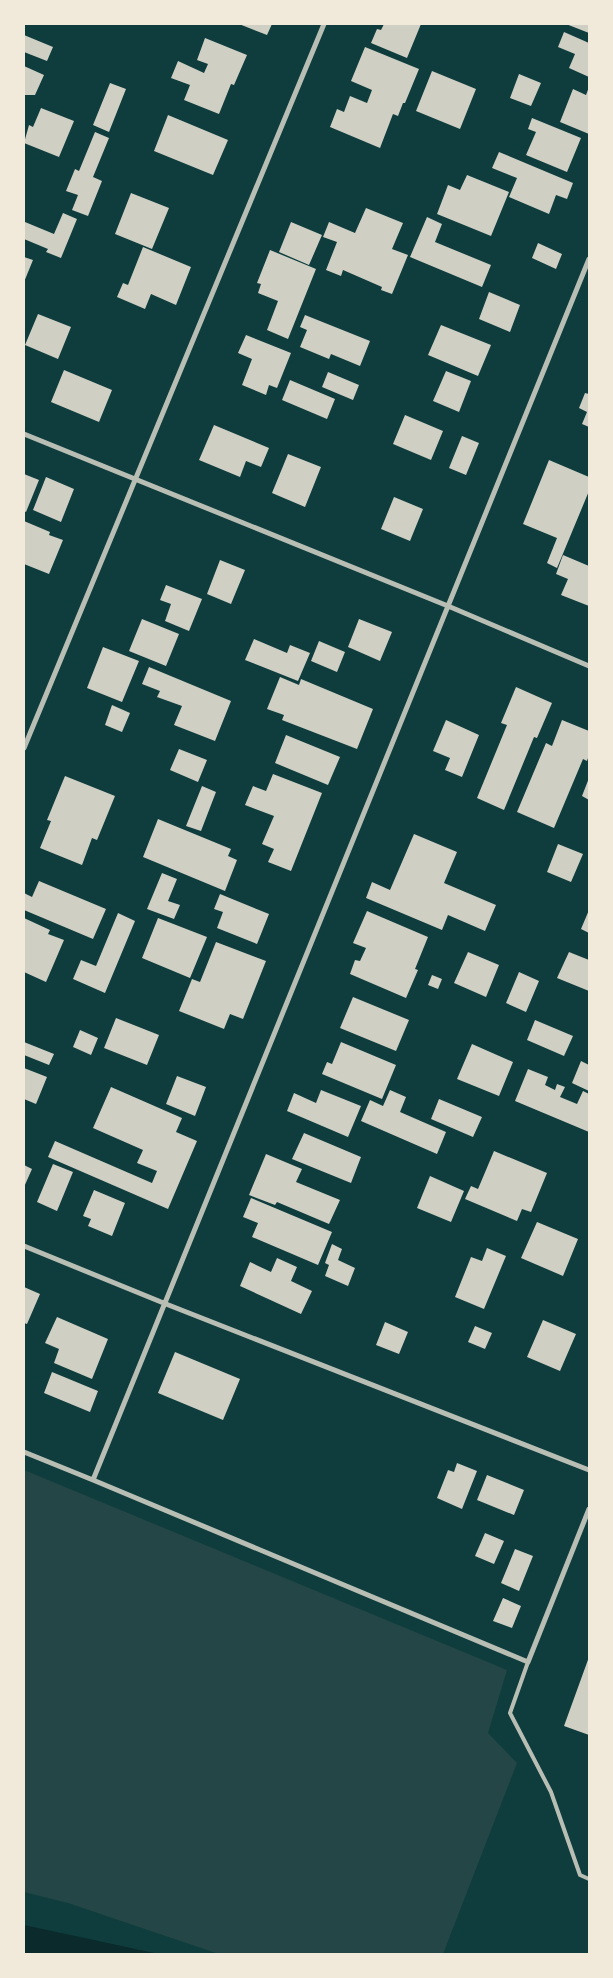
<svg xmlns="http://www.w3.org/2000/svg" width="613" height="1978" font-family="Jost,sans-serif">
<rect width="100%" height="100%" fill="#0f3d3e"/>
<path fill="#244646" d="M24 1470 507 1670 488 1733 517 1763 443 1954H219L68 1903 24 1892Z"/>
<path fill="#0a2a2b" d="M24 1925 159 1954H24Z"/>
<path fill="#cfcfc3" d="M239 24H272L267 35Z
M384 24H421L407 58 371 43 377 29 381 30Z
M566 24H589V33Z
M564 32 589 43V77L569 68 575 54 558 47Z
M24 35 53 47 47 61 24 52Z
M205 38 247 55 234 85 231 84 219 114 184 100 190 85 171 78 178 61 204 73 208 64 197 60Z
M365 47 419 69 405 103H403L398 116 393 114 380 148 330 127 337 109 344 112 350 96 367 103 372 90 351 81Z
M24 66 44 75 35 95H24Z
M432 71 476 89 460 129 416 111Z
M519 74 541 83 531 106 510 98Z
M110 83 126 89 109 132 93 125Z
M589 87V134L560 122 573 89 586 95Z
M41 108 74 121 59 157 24 143 29 125 33 127Z
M168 115 228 140 213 175 154 151Z
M532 118 581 138 567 172 526 155 536 132 528 129Z
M95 132 109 138 93 177 102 181 88 216 72 210 78 195 66 191 75 169 79 171Z
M499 152 573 183 567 199 556 195 549 214 509 197 517 178 492 168Z
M467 175 509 192 491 236 437 214 448 185 460 190Z
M131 193 169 208 152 249 115 234Z
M366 208 403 223 392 249 408 255 392 294 381 290 382 287 343 270 341 276 326 270 337 242 323 237 329 222 355 233Z
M63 213 77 219 61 258 46 252 48 249 24 239 25 222 54 234Z
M427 217 442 224 435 242 491 265 482 287 410 257Z
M291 222 322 235 309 265 279 252Z
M538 243 562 254 556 269 532 258Z
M143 247 191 267 176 305 151 294 145 309 117 297 123 283 128 285Z
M270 250 316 269 288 339 267 330 278 301 258 293 261 284 257 283Z
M24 257 33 260 24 282Z
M489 292 520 305 510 332 479 319Z
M38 314 71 327 58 359 25 345Z
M305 315 370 341 360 366 331 354 329 359 300 347 307 330 300 327Z
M441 325 491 345 478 376 428 355Z
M246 335 291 353 277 388 269 385 266 395 242 385 252 359 238 353Z
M64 370 112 390 99 422 51 402Z
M446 371 471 381 459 412 433 401Z
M328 372 359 385 353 400 322 387Z
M290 380 335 399 327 419 282 400Z
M585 393 589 394V427L582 424 587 412 579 408Z
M405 415 443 431 431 460 393 444Z
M214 425 269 448 261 467 246 461 240 477 199 460Z
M462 436 479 443 466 475 449 468Z
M288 454 321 467 305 507 272 493Z
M549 460 589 477V491L557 568 547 563 557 538 523 524Z
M24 474 39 480 26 512 24 511Z
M46 477 74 489 61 522 33 510Z
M394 497 423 509 410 541 381 529Z
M24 521 50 532 49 535 63 540 49 574 24 564Z
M563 555 589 566V606L561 595 568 579 556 574Z
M220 560 245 570 231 604 207 594Z
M166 585 202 599 189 631 165 621 171 604 160 600Z
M142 619 179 634 166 666 129 651Z
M359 619 392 632 380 661 348 647Z
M254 639 287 653 290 645 310 653 298 681 245 660Z
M319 641 345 652 337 672 311 661Z
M103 647 139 661 122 702 87 688Z
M149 667 231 701 215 741 174 725 182 706 157 697 160 691 142 684Z
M280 677 299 685 301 679 373 709 357 749 282 720 284 715 267 709Z
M516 687 552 703 537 738 534 737 504 810 477 798 507 725 501 723Z
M112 705 130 713 122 732 105 725Z
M446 720 479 735 462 777 445 770 450 758 433 751Z
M562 720 589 731V755L587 761 583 759 554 828 517 812 546 743 552 746Z
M286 735 340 757 328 785 275 763Z
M179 749 207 760 198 782 170 770Z
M273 774 322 793 291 871 268 862 274 849 262 844 274 816 245 805 253 786 266 791Z
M65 776 115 796 97 840 92 838 82 865 40 848 51 821 47 820Z
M589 778V800L582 796Z
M202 786 216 792 201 831 186 826Z
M158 819 231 849 228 856 237 860 225 891 143 857Z
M414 834 457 852 444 883 496 905 485 931 448 915 442 930 366 898 372 882 390 890Z
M558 844 583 854 571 882 547 872Z
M162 873 177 879 168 901 180 905 174 919 147 909Z
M39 881 106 909 93 939 24 910V893L32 897Z
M220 894 269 914 257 944 217 928 223 912 214 909Z
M589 910V933L581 929Z
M367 911 428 937 415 969 418 970 406 998 350 974 355 960 360 961 366 948 353 943Z
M118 913 135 921 105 993 73 979 81 960 96 966Z
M24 918 50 930 48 934 64 940 46 982 24 972Z
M158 918 207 937 190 978 142 958Z
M216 942 266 961 243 1019 230 1014 224 1029 179 1011 192 979 200 982Z
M468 952 499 965 486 997 454 983Z
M569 952 589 960V991L557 978Z
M519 972 539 981 526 1012 506 1003Z
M432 975 442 979 438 989 428 985Z
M353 997 409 1020 396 1051 340 1028Z
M116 1018 159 1035 147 1065 104 1048Z
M535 1020 573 1036 564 1056 527 1040Z
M80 1030 98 1038 91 1055 73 1047Z
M24 1042 54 1054 49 1065 24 1055Z
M341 1042 396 1065 382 1099 322 1074 327 1062 332 1064Z
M472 1044 513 1062 499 1096 457 1079Z
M581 1061 589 1065V1091L572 1083Z
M24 1068 47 1077 36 1104 24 1099Z
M528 1069 548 1077 545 1085 555 1090 557 1084 565 1087 560 1097 577 1104 583 1091 589 1094V1132L515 1101Z
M177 1076 206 1087 195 1116 166 1104Z
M111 1087 182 1118 176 1132 197 1141 168 1209 48 1157 55 1141 152 1183 157 1171 137 1163 143 1150 93 1128Z
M321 1090 361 1106 348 1137 287 1111 294 1093 316 1103Z
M390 1090 406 1097 400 1112 446 1132 437 1154 361 1121 370 1100 383 1106Z
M439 1099 482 1117 473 1137 431 1119Z
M304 1133 361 1157 351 1183 292 1159Z
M494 1151 547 1173 531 1212 522 1209 517 1221 465 1199 471 1186 478 1189Z
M266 1154 302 1169 296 1182 340 1200 329 1224 277 1202 275 1205 249 1195Z
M53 1164 73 1172 57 1211 37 1202Z
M24 1165 32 1169 24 1187Z
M430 1176 464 1191 451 1222 417 1208Z
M94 1190 125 1203 112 1236 88 1226 91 1219 83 1216Z
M251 1198 332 1232 318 1265 252 1237 258 1223 243 1217Z
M537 1222 578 1239 563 1276 521 1258Z
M332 1244 342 1249 338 1260 355 1268 348 1286 325 1276 329 1265 325 1263Z
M487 1248 506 1256 484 1309 455 1297 471 1257 482 1261Z
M277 1258 297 1267 291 1281 312 1291 301 1314 240 1286 250 1262 271 1272Z
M24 1287 40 1294 27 1324 24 1323Z
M57 1317 108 1339 92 1379 54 1363 59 1349 45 1343Z
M543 1320 576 1334 560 1371 527 1357Z
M385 1322 408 1332 399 1354 376 1345Z
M475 1326 492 1333 485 1349 468 1342Z
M175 1352 240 1379 223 1420 158 1393Z
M52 1372 98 1391 90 1412 44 1393Z
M457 1463 477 1471 462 1509 437 1498 448 1470 454 1472Z
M487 1475 524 1490 514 1515 477 1500Z
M485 1533 504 1541 494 1564 475 1556Z
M515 1549 533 1556 519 1591 501 1583Z
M503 1598 521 1606 512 1628 493 1621Z
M589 1657V1735L564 1726Z"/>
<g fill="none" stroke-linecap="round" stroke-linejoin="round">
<path stroke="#b8beb3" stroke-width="4" d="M528 1662 510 1713 551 1792 580 1875 589 1879"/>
<path stroke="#b8beb3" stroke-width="5" d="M24 434 448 606 589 666
M24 748 324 24
M24 1246 166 1304 589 1470
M24 1452 93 1480 528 1662 589 1509
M93 1480 589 259"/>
</g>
<rect width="613" height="1978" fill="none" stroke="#f1e9da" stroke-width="50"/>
</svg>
